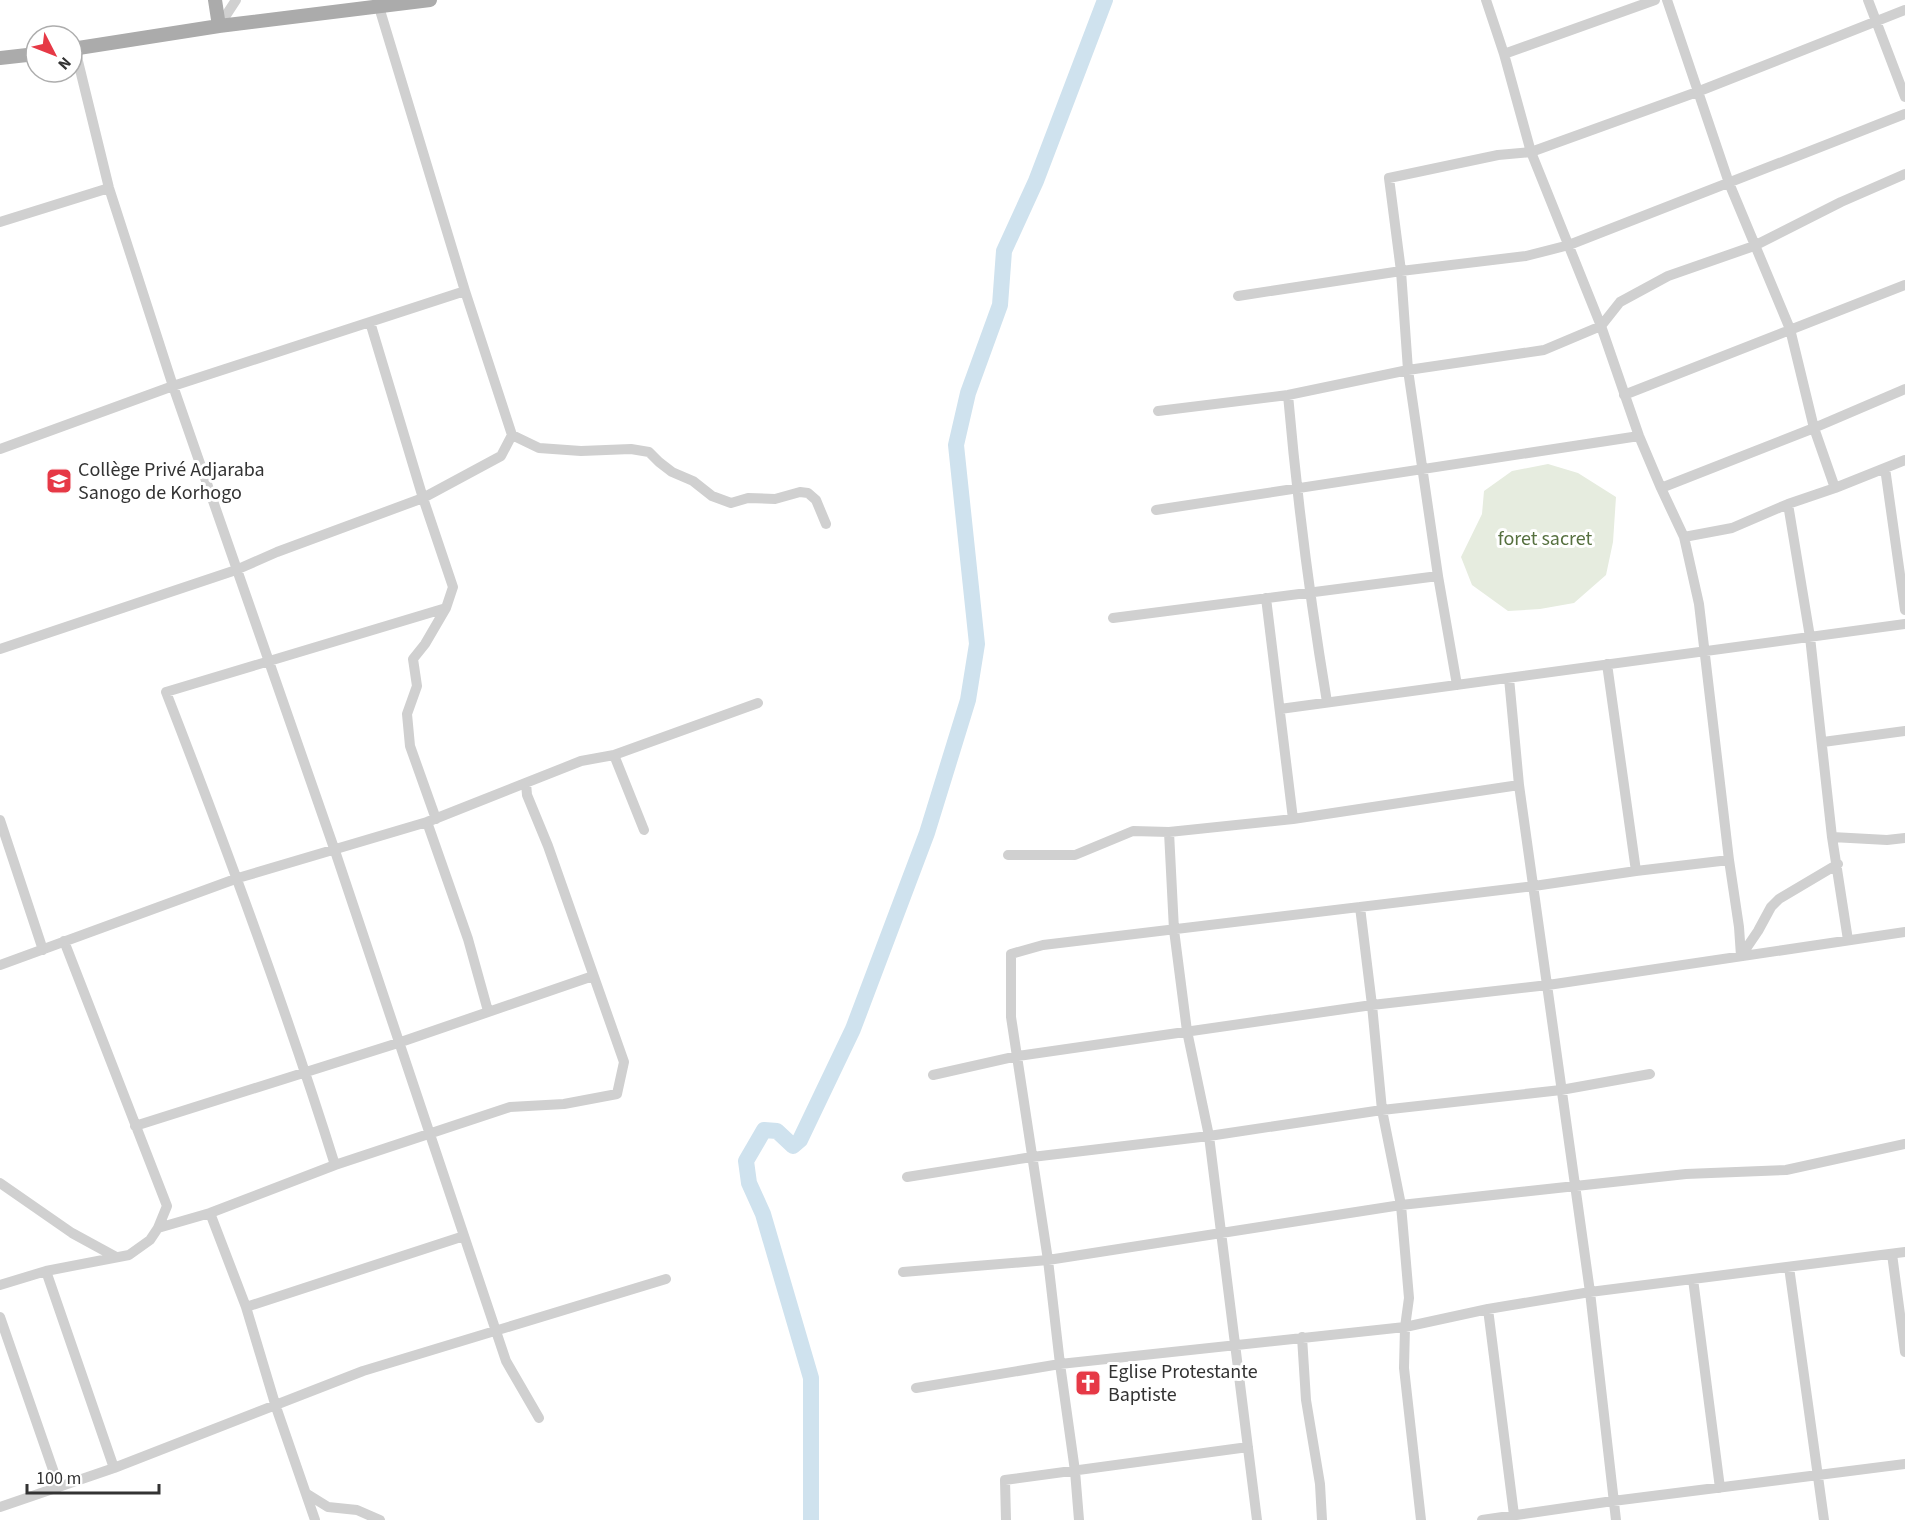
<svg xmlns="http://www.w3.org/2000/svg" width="1905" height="1520" font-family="'Source Sans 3',sans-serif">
<rect width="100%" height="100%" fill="#fff"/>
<path fill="#e6ecdf" d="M1548 464 1578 473 1616 497 1613 542 1606 575 1574 603 1540 609 1508 611 1472 585 1461 557 1482 514 1484 491 1512 471Z"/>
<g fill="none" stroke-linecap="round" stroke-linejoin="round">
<path stroke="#cfe2ee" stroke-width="16" d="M811 1520V1378L763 1214 749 1183 746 1161 764 1130 777 1131 793 1146 800 1140 853 1029 927 833 968 700 977 644 956 445 968 393 1000 305 1004 251 1036 181 1105 0"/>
<path stroke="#d0d0d0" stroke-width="10" d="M1486 0 1504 54 1531 152 1601 326 1639 436 1661 488 1684 537 1699 604 1729 860 1739 927 1741 956
M1667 0 1729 183 1790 329 1814 428 1835 488
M1868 0 1905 97
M219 26 236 0
M75 49 109 188 173 386 335 851 506 1361 539 1418
M1504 54 1655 0
M0 222 109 188
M1238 296 1401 271 1526 256 1569 245 1905 114
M370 322 423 498 453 587 446 608 425 644 413 659 417 686 407 714 410 746 436 819
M1288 395C1297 498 1310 600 1327 702
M1624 395 1905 285
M1158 411 1288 395 1408 370 1544 350 1601 326 1620 302 1668 276 1754 246 1841 202 1905 174
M512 435 539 448 581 451 631 449 649 452 659 462 672 472 693 481 712 496 731 503 748 498 775 499 800 492 808 493 816 500 826 524
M0 449 173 386 465 291
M1885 468 1905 610
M1661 488 1814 428 1905 389
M1788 504 1810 637 1832 837 1848 940
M1156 510 1639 436
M1684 537 1732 528 1788 504 1835 488 1905 460
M1266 598 1293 819
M1113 618 1438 576
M0 649 236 570 277 552 423 498 501 456 512 435 465 291 379 7 386 2
M1607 664 1636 871
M1509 678 1519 785 1590 1292 1616 1520
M1457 685 1438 576 1408 370 1401 271 1389 178 1498 155 1531 152 1697 92 1905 10
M1280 709 1905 624
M1823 742 1905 731
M614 755 644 830
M0 820 43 950
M427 822 468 939 488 1011
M1169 832 1174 930 1187 1031 1209 1136 1257 1520
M1832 837 1887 840 1905 838
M1008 855H1075L1133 831 1169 832 1293 819 1519 785
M1360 907 1372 1005 1382 1110 1401 1205 1409 1298 1405 1327 1404 1368 1421 1520
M1741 956 1758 931 1771 907 1779 899 1838 864
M0 965 238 878 427 822 581 761 614 755 758 703
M933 1075 1018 1056 1372 1005 1548 985 1905 932
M135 1126 398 1043 593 976
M335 1165C285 1005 227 849 166 692L446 608
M907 1177 1032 1157 1209 1136 1382 1110 1561 1090 1650 1074
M0 1183 72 1233 116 1257
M210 1213 246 1307 276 1407 315 1520
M158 1228 210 1213 335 1165 510 1107 564 1104 617 1094 624 1062 548 846 527 795 526 783
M1892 1254 1905 1352
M1789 1267 1824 1520
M46 1271 114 1468
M903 1272 1048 1260 1401 1205 1686 1174 1786 1170 1905 1144
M1693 1279 1720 1488
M0 1285 46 1271 129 1255 150 1240 158 1228 167 1206 64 941
M246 1307 464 1236
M1488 1309 1514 1515
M0 1317 59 1487
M1302 1337 1306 1400 1320 1484 1322 1520
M916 1388 1060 1364 1405 1327 1488 1309 1590 1292 1905 1252
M307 1494 328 1507 357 1510 380 1520
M0 1507 114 1468 363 1371 666 1279
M1006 1520 1005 1480 1248 1447
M1079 1520 1075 1471 1060 1364 1048 1260 1011 1017V954L1043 945 1534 886 1636 871 1729 860
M1482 1520 1613 1501 1905 1464"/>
<path stroke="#ababab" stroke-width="14" d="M215 0 219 26
M72 49 219 26 430 0
M0 58 36 54"/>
</g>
<defs>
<g id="school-square" transform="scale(1.35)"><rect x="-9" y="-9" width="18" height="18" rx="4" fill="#e63946" stroke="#fff"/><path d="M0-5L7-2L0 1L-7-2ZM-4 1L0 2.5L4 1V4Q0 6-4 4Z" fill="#fff"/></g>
<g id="church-square" transform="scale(1.35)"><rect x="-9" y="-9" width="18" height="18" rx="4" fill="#e63946" stroke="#fff"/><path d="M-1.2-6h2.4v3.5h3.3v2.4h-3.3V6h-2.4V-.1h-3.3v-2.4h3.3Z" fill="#fff"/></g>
</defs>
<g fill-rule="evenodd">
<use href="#school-square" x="59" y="481"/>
<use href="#church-square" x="1088" y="1383"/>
</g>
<g text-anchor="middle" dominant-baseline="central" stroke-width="6" stroke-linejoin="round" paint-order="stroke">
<g font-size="20" fill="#333" stroke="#fff" text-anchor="start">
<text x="78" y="470">Collège Privé Adjaraba<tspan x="78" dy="23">Sanogo de Korhogo</tspan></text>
<text x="1108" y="1372">Eglise Protestante<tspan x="1108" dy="23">Baptiste</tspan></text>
</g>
<g font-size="20" fill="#56703f" stroke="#fff">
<text x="1545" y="539">foret sacret</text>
</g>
</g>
<g transform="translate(54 54) rotate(132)"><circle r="28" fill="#ffffff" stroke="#adadad" stroke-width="1.5"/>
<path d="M0-4.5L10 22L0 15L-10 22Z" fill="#e63946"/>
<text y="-9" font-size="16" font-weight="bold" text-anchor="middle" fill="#333333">N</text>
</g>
<path d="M27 1484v9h132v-9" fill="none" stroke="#333333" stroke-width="3"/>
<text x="36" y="1484" font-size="18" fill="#333333" stroke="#ffffff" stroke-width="4.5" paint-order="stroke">100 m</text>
</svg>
